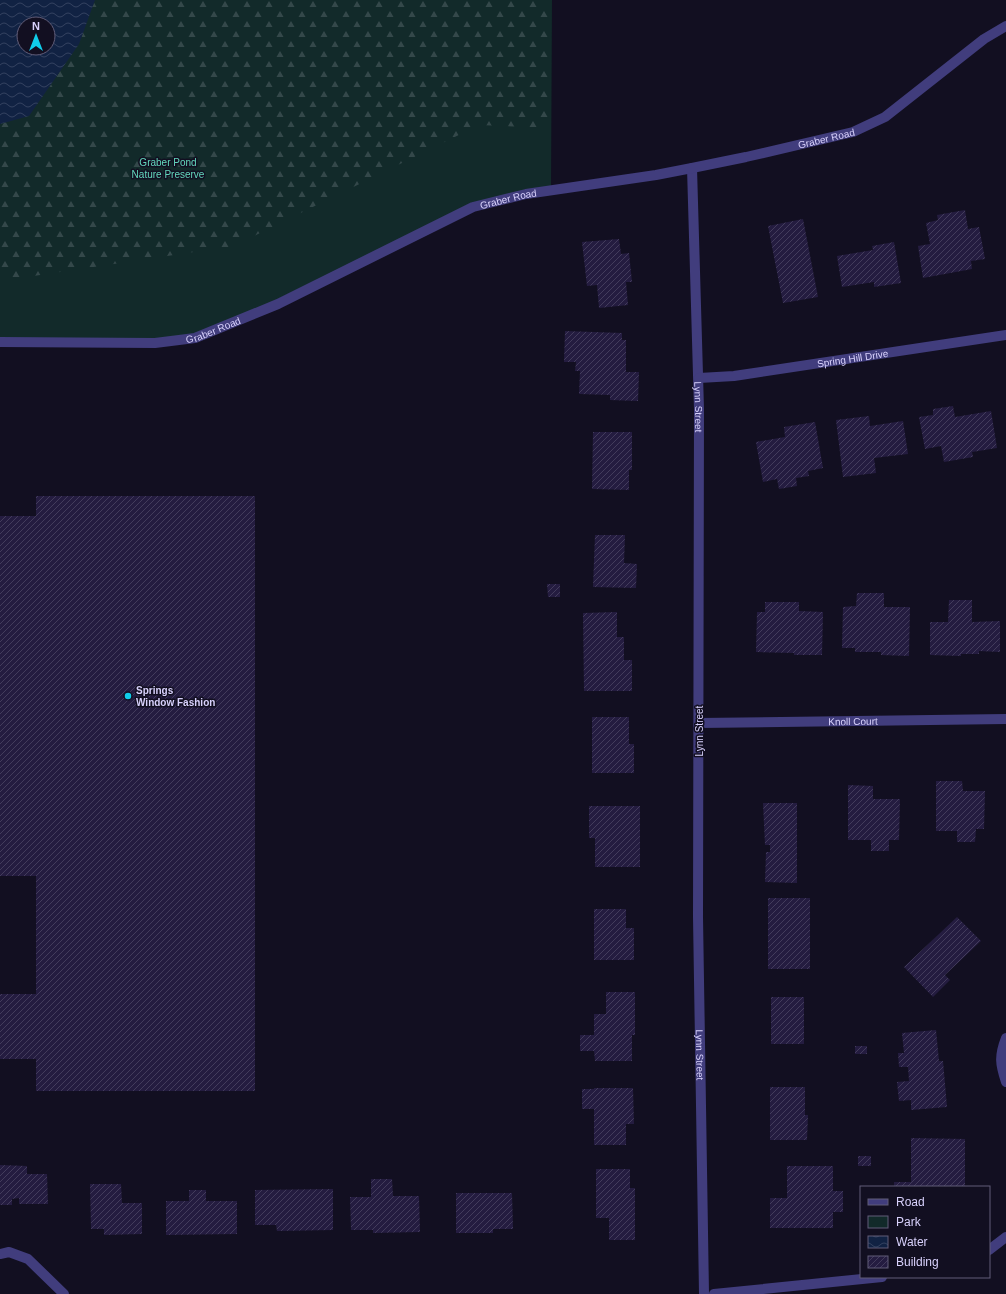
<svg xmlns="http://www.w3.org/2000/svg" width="1006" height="1294" font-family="Arial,sans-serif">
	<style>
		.green { fill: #122a2a; fill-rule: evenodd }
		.forest { fill: url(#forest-firs) }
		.water { fill: url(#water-waves); fill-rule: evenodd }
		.building { fill: url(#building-hatch) }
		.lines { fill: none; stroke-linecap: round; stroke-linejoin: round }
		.minor { stroke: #413d7d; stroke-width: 10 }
		.poi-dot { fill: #10cdea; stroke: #120f21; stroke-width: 1.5 }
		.labels { text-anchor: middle; stroke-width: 3; stroke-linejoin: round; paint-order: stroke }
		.street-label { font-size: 10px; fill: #d8d1fc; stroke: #120f21 }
		.park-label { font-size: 10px; fill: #63d7bd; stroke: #120f21 }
		.poi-label { font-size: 10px; font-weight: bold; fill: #d8d1fc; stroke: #120f21; text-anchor: start }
	</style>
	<defs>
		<pattern id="forest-firs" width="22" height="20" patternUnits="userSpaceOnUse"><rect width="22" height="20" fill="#122a2a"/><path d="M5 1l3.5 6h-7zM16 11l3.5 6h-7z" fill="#34484a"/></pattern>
		<pattern id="water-waves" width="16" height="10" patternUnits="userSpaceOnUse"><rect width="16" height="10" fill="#112243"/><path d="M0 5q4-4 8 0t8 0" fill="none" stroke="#33415f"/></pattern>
		<pattern id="building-hatch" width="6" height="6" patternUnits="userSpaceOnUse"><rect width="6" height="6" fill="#241c40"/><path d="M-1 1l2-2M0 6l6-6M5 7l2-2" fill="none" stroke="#433c5c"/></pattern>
	</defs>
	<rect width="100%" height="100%" fill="#120f21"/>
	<path class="green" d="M 0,0 L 552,0 L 551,190 L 473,207 L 195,338 L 0,342 ZM 24,24 L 48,24 L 48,48 L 24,48 Z"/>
	<path class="forest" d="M 95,0 L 551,0 L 551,128 L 479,125 L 234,246 L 0,281 L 0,124 L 29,116 L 79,44 Z"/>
	<path class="water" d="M 0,0 L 95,0 L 79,44 L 29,116 L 0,124 ZM 24,24 L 48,24 L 48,48 L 24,48 Z"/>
	<path class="building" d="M 965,210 L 968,229 L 979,227 L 985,259 L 971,261 L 972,269 L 923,278 L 918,246 L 930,244 L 926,223 L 938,220 L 937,215 Z
		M 803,219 L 818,297 L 783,303 L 768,226 Z
		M 619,239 L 621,254 L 629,253 L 632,282 L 626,282 L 628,305 L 599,308 L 597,285 L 587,286 L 582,242 Z
		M 894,242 L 901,283 L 874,287 L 874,282 L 842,287 L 837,256 L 873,250 L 872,246 Z
		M 565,331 L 622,333 L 622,340 L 626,340 L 626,372 L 639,372 L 638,401 L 610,400 L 610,395 L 579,394 L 580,371 L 575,371 L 576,362 L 564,362 Z
		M 953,406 L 955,417 L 991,411 L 997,448 L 972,452 L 973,457 L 944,462 L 941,446 L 925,449 L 919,417 L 933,415 L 933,409 Z
		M 869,416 L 870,426 L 903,421 L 908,454 L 874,458 L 876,473 L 843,477 L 836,420 Z
		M 815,422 L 823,468 L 808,471 L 809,476 L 796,478 L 797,486 L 779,489 L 777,479 L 763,482 L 756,442 L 785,437 L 784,427 Z
		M 593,432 L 632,432 L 632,470 L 629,470 L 629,490 L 592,489 Z
		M 36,496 L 255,496 L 255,1091 L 36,1091 L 36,1059 L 0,1059 L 0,994 L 36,994 L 36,876 L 0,876 L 0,516 L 36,516 Z
		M 595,535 L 625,535 L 624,563 L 637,564 L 636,588 L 593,587 Z
		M 547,584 L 560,584 L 560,597 L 548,597 Z
		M 857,593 L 884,593 L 884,607 L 910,607 L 909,656 L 881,655 L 881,652 L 855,652 L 855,648 L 842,648 L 843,607 L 856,606 Z
		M 949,600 L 972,600 L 972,622 L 1000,621 L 1000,652 L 979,651 L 979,654 L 961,654 L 961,656 L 930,655 L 930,622 L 948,622 Z
		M 765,602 L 799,602 L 799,611 L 823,612 L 822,655 L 794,655 L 794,653 L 756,652 L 757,612 L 765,612 Z
		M 617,612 L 617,637 L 624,637 L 624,660 L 632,660 L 632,691 L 584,691 L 583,613 Z
		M 592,717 L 629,717 L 629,744 L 634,744 L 634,773 L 592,773 Z
		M 936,781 L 962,781 L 963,791 L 985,791 L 984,829 L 976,829 L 975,842 L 957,842 L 957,831 L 936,831 Z
		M 848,785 L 873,786 L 873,799 L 900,799 L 899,840 L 889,840 L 889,851 L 871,851 L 871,840 L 848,840 Z
		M 763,803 L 797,803 L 797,883 L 765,882 L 766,852 L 770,852 L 770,845 L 765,845 Z
		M 589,806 L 640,806 L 640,867 L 595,867 L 595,838 L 589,838 Z
		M 768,898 L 810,898 L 810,969 L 768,969 Z
		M 594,909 L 626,909 L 626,928 L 634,928 L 634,960 L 594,960 Z
		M 957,917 L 981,941 L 945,975 L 950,980 L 933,997 L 904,967 Z
		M 606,992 L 635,992 L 635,1035 L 632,1035 L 632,1061 L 595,1061 L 594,1051 L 580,1051 L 580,1035 L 594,1035 L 594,1014 L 606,1014 Z
		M 771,997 L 804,997 L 804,1044 L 771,1044 Z
		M 936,1030 L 939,1061 L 943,1061 L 947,1107 L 911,1110 L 911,1100 L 899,1101 L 897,1082 L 909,1081 L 908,1067 L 899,1067 L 898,1053 L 904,1053 L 902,1033 Z
		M 855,1046 L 867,1046 L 867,1054 L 855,1054 Z
		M 770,1087 L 805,1087 L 805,1115 L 808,1115 L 807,1140 L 770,1140 Z
		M 594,1088 L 633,1088 L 634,1124 L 626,1124 L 626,1145 L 594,1145 L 594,1109 L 582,1109 L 582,1089 L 594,1089 Z
		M 911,1138 L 965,1139 L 965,1187 L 894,1187 L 894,1182 L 911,1182 Z
		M 858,1156 L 871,1156 L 871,1166 L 858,1166 Z
		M 0,1165 L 27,1166 L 27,1174 L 47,1174 L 48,1204 L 19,1204 L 19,1198 L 12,1199 L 12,1205 L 0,1205 Z
		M 787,1166 L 833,1166 L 833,1191 L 843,1191 L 843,1212 L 833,1212 L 833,1228 L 770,1228 L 770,1198 L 787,1198 Z
		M 596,1169 L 630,1169 L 630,1188 L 635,1188 L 635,1240 L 609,1240 L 609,1218 L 596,1218 Z
		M 371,1179 L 392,1179 L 393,1196 L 419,1196 L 420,1232 L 373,1233 L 373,1230 L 351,1230 L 350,1197 L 371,1197 Z
		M 90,1184 L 121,1184 L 122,1203 L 142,1203 L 142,1234 L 104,1235 L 104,1229 L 91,1229 Z
		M 333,1189 L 333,1230 L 277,1231 L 276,1225 L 255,1225 L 255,1190 Z
		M 189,1190 L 206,1190 L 206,1201 L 237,1201 L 237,1234 L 166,1235 L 166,1201 L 189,1201 Z
		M 456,1193 L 512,1193 L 513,1229 L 493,1229 L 493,1233 L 456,1233 Z"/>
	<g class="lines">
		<g class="minor">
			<path id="s1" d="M 692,168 L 699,409 L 698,917 L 704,1294"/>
			<path id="s2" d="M 0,342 L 155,343 L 195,338 L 278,304 L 473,207 L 526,194 L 656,175 L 692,168 L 746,157 L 853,132 L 885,117 L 984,39 L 1006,26"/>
			<path id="s3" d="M 699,378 L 734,376 L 1006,335"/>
			<path id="s4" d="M 699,723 L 1006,719"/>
			<path d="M 1006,1038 C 999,1056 1000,1064 1006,1082"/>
			<path d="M 989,1250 L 1006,1237"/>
			<path d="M 0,1254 L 9,1252 L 28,1259 L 64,1294"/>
			<path d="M 714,1294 L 882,1277"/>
		</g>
	</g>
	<circle class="poi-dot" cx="128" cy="696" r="4"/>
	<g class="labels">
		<g class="street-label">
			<text dy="4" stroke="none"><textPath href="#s2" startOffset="863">Graber Road</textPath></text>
			<text dy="4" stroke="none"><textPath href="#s2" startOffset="539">Graber Road</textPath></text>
			<text dy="4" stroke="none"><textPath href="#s2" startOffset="215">Graber Road</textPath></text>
			<text dy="4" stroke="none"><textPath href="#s3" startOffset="155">Spring Hill Drive</textPath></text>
			<text dy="4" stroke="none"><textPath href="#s1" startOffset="239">Lynn Street</textPath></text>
			<text dy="4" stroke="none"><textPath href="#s4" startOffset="154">Knoll Court</textPath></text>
			<text transform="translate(699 731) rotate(-90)" y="4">Lynn Street</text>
			<text dy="4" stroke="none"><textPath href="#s1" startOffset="887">Lynn Street</textPath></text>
		</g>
		<g class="park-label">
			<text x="168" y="166">Graber Pond<tspan x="168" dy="12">Nature Preserve</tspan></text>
		</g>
		<g class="poi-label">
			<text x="136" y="694">Springs<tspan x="136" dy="12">Window Fashion</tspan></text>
		</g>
	</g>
	<rect x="860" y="1186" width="130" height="92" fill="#120f21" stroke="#615d79"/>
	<rect x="868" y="1199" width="20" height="6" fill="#413d7d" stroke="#615d79"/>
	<text x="896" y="1206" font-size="12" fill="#d8d1fc">Road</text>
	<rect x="868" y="1216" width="20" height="12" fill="#122a2a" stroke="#615d79"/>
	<text x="896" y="1226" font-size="12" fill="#d8d1fc">Park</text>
	<rect x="868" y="1236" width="20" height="12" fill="url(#water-waves)" stroke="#615d79"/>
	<text x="896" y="1246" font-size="12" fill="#d8d1fc">Water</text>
	<rect x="868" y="1256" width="20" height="12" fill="url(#building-hatch)" stroke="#615d79"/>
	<text x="896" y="1266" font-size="12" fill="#d8d1fc">Building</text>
	<g transform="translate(36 36)"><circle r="19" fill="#120f21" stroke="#615d79"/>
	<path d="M0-3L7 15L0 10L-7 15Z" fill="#10cdea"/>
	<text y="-6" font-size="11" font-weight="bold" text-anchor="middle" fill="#d8d1fc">N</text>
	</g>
</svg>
